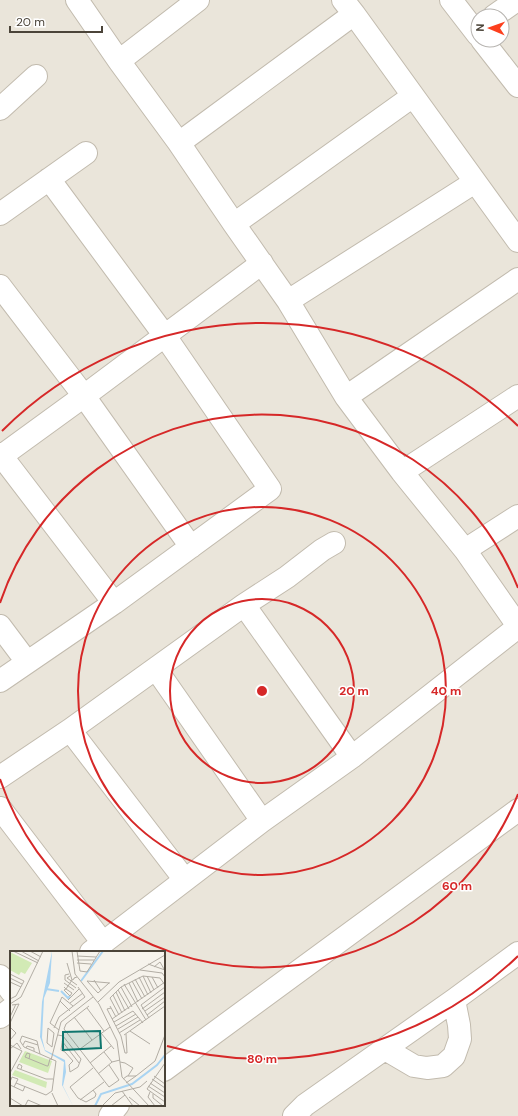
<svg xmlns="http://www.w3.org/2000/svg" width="518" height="1116" font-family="'DM Sans',sans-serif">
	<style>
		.residential { fill: #eae5da; fill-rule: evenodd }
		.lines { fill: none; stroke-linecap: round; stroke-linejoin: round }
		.minor-casing { stroke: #c2bbae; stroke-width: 24 }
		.minor { stroke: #fff; stroke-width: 22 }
		.ring { fill: none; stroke: #d62828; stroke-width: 2 }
		.inset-river { fill: none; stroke: #a9d4f2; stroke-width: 2 }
		.inset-road { fill: none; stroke: #b2ada4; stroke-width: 1 }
		.view { fill: #0f766e; fill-opacity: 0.15; stroke: #0f766e; stroke-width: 2 }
		.inset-edge { fill: none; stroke: #4b4439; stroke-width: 2 }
		.centre { fill: #d62828; stroke: #fff; stroke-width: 2 }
		.ring-label { font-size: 12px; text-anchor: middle; font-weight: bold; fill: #d62828; stroke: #fff; stroke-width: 3; stroke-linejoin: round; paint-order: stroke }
	</style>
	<rect width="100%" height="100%" fill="#f6f3ec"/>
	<path class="residential" d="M 0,0 L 518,0 L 518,1116 L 0,1116 ZM 478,16 L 502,16 L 502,40 L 478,40 ZM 11,952 L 164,952 L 164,1105 L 11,1105 Z"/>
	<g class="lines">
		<g class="minor-casing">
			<path id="minor" d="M 77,0 L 119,61 L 179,143 L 234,224 L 288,301 L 346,397 L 402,472 L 465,550 L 518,626
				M 343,0 L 354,14 L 518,241
				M 451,0 L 478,35
				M 494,16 L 517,0
				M 482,40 L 518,86
				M 119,61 L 198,0
				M 0,109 L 36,76
				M 179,143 L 354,14
				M 0,214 L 86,153
				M 234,224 L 413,96
				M 0,286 L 84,396 L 191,547
				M 288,301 L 475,182
				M 346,397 L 518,279
				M 0,454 L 114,603
				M 0,457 L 84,396 L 262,263
				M 402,472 L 518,396
				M 465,550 L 518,516
				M 244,605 L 352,757
				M 0,626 L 27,662
				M 156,669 L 262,821
				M 0,681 L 114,603 L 270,489 L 165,336 L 49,179
				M 70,730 L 185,880
				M 0,777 L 70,730 L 244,605 L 287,577 L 322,550 L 334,543
				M 0,808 L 103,943
				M 91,952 L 262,821 L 352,757 L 518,627
				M 0,976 L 11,991
				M 0,1017 L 11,1009
				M 385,1049 L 414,1066 L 427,1068 L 443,1066 L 454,1056 L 460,1039 L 459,1025 L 454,1000
				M 164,1070 L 518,810
				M 110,1116 L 114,1110 L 118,1105
				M 294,1116 L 305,1105 L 454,1000 L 518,953"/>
		</g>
		<use href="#minor" class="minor"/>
	</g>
	<g class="ring">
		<circle cx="262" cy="691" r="92"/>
		<circle cx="262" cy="691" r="184"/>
		<path d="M518 794A276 276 0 0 1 0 779M0 603A276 276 0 0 1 518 588"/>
		<path d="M518 956A368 368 0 0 1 167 1046M2 431A368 368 0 0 1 518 426"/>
	</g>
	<g transform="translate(10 951)">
		<rect width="155" height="155" fill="#f6f3ec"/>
		<path d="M 0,1 L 22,12 L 15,23 L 11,21 L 9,24 L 0,19 ZM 15,100 L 42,110 L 38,122 L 9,111 ZM 5,119 L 37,131 L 36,137 L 2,124 Z" fill="#d2eab5"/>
		<path d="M 42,0 L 40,32 L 34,47 L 32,87 L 35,99 L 55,109 L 56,121 L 53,135 L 63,155 L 52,134 L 54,111 L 35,100 L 30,86 L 32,51 Z" fill="#a9d4f2"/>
		<path class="inset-river" d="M 71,30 L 93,0M 36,38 L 49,40M 51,40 L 58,47 L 60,45M 85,155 L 91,143 L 122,133 L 147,114 L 155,104"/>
		<path class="inset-road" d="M 3,0 L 28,12M 11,0 L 29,10M 20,0 L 31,6M 62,0 L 65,23 L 89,53 L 107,90 L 112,126 L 139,155M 67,0 L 70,20 L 77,21M 67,5 L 86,6M 67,9 L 84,9M 57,12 L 62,29M 67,12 L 81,13M 138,13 L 155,19M 144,16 L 150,11 L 154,18M 130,19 L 152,22 L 155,26M 77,21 L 90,0M 0,23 L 14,30M 59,23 L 55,24 L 55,29 L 66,37M 60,25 L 57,27 L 67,34M 133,25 L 141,42M 137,25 L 144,39M 129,26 L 138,44M 142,26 L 148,37M 0,27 L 12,33M 125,28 L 135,46M 84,29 L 91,40M 77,30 L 88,42 L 99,32M 77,30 L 100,32M 122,30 L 132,48M 0,31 L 11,36M 54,32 L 64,39M 119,32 L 128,51M 114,33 L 136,69M 54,36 L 56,38 L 62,42 L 60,45 L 54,39 L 56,38 L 62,29 L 64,28 L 64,27 L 67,26M 111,36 L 122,56M 108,39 L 119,58M 106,41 L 115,60M 103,44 L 112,62M 0,48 L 6,45 L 14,30M 58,49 L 69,38M 50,50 L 60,60M 88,51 L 109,31 L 155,4M 60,52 L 73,42M 0,53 L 11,46 L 33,0M 79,55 L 56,73 L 54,78 L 99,136 L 109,129 L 99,114M 100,55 L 106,66M 77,57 L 94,80M 101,57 L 97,58 L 111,85 L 115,102 L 117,102 L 116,83M 132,58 L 155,41M 135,60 L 155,46M 109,64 L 100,47 L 111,36 L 133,25 L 150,27 L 155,34M 137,64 L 155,50M 0,66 L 6,53M 64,66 L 82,89M 139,67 L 131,54 L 155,36M 102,68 L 155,31M 104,71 L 123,60 L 133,72M 0,72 L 9,53 L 2,54M 106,75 L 126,63M 0,76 L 6,82 L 0,89M 38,77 L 44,82 L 42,96 L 37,92 ZM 44,77 L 49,66 L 75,46 L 68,36M 108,78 L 128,66M 49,79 L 40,72 L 52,46 L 63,55M 120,80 L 140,93M 91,82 L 104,98M 109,82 L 130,69M 48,84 L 53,85 L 71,108 L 68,116 L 60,121 L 59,114 L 63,110 L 55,101 L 51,99 L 53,85M 114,84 L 155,55M 52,90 L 69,112M 0,94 L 12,100 L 0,122M 13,94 L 15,90 L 28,94M 16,97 L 17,95 L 24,97 L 24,100M 0,98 L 7,92 L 11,98M 70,98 L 100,76M 94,101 L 102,111M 30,103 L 27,90 L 12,85 L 10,90 L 14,96 L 46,110 L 42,140M 19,108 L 20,103 L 17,102 L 15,106 L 37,115 L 38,115 L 40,108M 41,109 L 51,71 L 83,46M 110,111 L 115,112 L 123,117 L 118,125M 80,112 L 101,95M 155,112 L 137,138 L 155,151M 11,118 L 12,115 L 9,113 L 7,117 L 36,128 L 43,128M 88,123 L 102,111 L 110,109M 144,125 L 155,133M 113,128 L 117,125 L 126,125 L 145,110 L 155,84M 142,128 L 155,137M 0,131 L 2,126 L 8,128 L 4,136M 6,132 L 36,144 L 42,140M 116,132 L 126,125M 140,132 L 155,142M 0,134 L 13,140 L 15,135M 138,135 L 155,146M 83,139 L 86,143 L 85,146 L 76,151 L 68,147 L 60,136 L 83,117M 112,140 L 123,155M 140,141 L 138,146 L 145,155M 42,142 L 48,155M 143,143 L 143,147 L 153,155M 119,146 L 130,155M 0,147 L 13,155M 70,149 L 94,131M 15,155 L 18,149 L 32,155M 92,155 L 105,142 L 130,136 L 137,130M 101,155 L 115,144"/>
		<path class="view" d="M 90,80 L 91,97 L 53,99 L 53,81 Z"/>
		<rect width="155" height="155" class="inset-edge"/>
	</g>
	<circle cx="262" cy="691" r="6" class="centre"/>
	<g class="ring-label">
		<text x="354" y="695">20 m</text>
		<text x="446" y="695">40 m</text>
		<text x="457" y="890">60 m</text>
		<text x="262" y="1063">80 m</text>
	</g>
	<g transform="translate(490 28) rotate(272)"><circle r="19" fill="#ffffff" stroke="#b7b4b0"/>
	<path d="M0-3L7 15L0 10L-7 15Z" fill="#fc3f1d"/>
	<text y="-6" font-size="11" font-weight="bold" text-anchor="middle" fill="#4b4439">N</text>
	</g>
	<path d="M10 26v6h92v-6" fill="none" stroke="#4b4439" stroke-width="2"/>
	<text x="16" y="26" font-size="12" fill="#4b4439" stroke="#ffffff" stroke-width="3" paint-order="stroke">20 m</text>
</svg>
